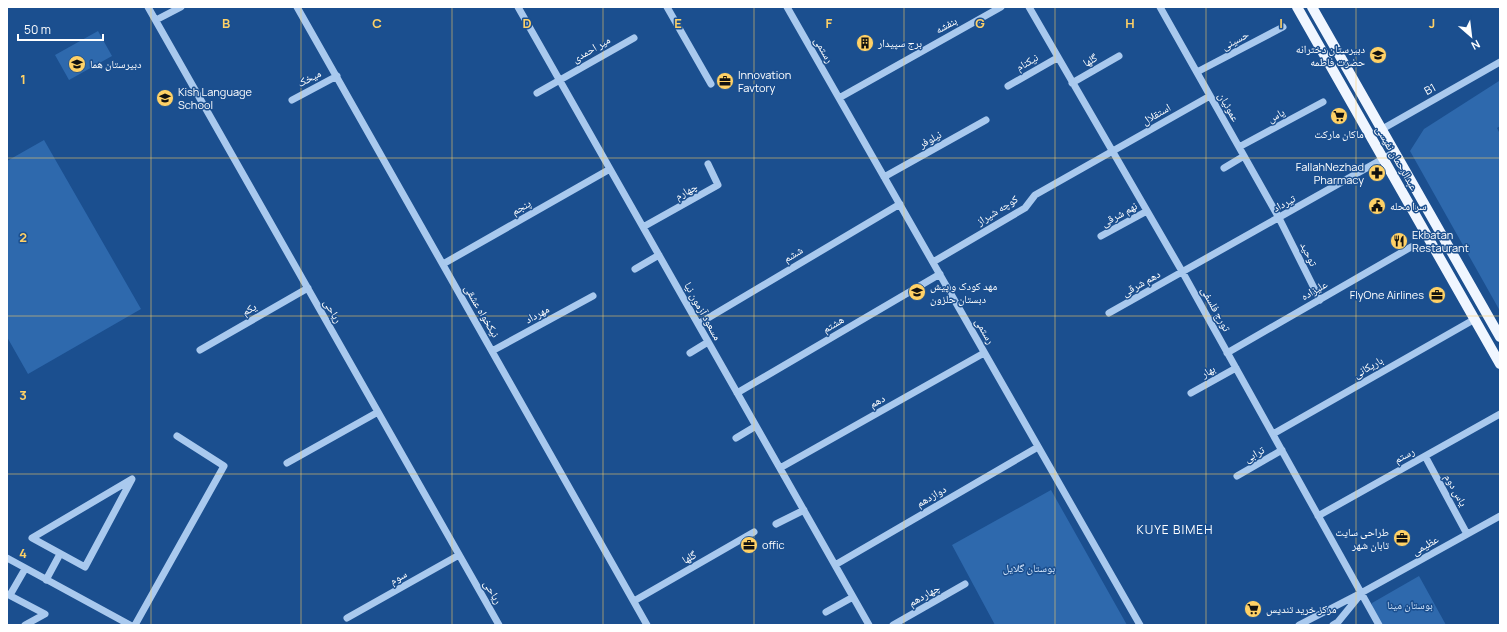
<svg xmlns="http://www.w3.org/2000/svg" width="1507" height="632" font-family="Manrope,'Noto Naskh Arabic',sans-serif">
	<style>
		.green { fill: #2e69ad }
		.lines { fill: none; stroke-linecap: round; stroke-linejoin: round }
		.minor { stroke: #a9c9ee; stroke-width: 7 }
		.major { stroke: #f0f6ff; stroke-width: 10 }
		.grid { fill: none; stroke: #ffd166; stroke-width: 1; stroke-opacity: 0.55 }
		.labels { text-anchor: middle; stroke-width: 3; stroke-linejoin: round; paint-order: stroke }
		.street-label { font-size: 11px; fill: #fff; stroke: #1b4f8f }
		.poi-label { font-size: 11px; fill: #fff; stroke: #1b4f8f; text-anchor: start }
		.park-label { font-size: 11px; fill: #cfe3fa; stroke: #1b4f8f }
		.neighbourhood-label { font-size: 12px; letter-spacing: 1px; fill: #fff; stroke: #1b4f8f }
		.grid-label { font-size: 13px; text-anchor: middle; font-weight: bold; fill: #ffd166; stroke: #1b4f8f; stroke-width: 3; stroke-linejoin: round; paint-order: stroke }
	</style>
	<rect width="100%" height="100%" fill="#1b4f8f"/>
	<path class="green" d="M 98,31 L 112,56 L 69,80 L 55,55 Z
		M 1499,81 L 1500,126 L 1497,128 L 1500,134 L 1500,311 L 1410,151 L 1424,129 Z
		M 44,140 L 141,309 L 28,374 L 7,337 L 7,161 Z
		M 1051,490 L 1127,625 L 995,625 L 952,545 Z
		M 1419,576 L 1446,625 L 1379,625 L 1371,611 L 1372,603 Z"/>
	<g class="lines">
		<path class="minor" d="M 148,7 L 499,625
			M 297,7 L 647,625
			M 518,7 L 869,625
			M 667,7 L 711,84
			M 787,7 L 1140,625
			M 1029,7 L 1183,273 L 1379,625
			M 1160,7 L 1279,218 L 1320,300
			M 156,20 L 181,7
			M 1197,72 L 1283,27
			M 1072,83 L 1119,56
			M 1008,86 L 1057,58
			M 537,93 L 634,38
			M 839,98 L 1001,7
			M 292,100 L 337,76
			M 1370,136 L 1500,62
			M 1239,147 L 1323,102
			M 1224,168 L 1244,156
			M 884,177 L 986,120
			M 643,227 L 718,185 L 708,164
			M 1101,236 L 1147,211
			M 933,262 L 1025,208 L 1035,195 L 1210,96
			M 443,264 L 610,169
			M 635,269 L 659,255
			M 1109,313 L 1395,152
			M 698,324 L 900,204
			M 200,350 L 308,288
			M 492,351 L 593,296
			M 690,353 L 708,342
			M 1227,353 L 1411,247
			M 737,393 L 940,274
			M 1191,393 L 1236,368
			M 1273,434 L 1475,319
			M 736,438 L 756,426
			M 1425,456 L 1467,534
			M 287,463 L 378,412
			M 780,468 L 984,353
			M 1237,476 L 1282,450
			M 132,479 L 85,567 L 32,538 Z
			M 1318,516 L 1500,414
			M 776,524 L 804,510
			M 7,558 L 130,625
			M 835,565 L 1038,447
			M 46,580 L 60,554
			M 7,594 L 45,614 L 25,625
			M 10,595 L 25,569
			M 634,601 L 754,532
			M 826,612 L 853,597
			M 347,618 L 459,555
			M 135,625 L 224,466 L 177,436
			M 893,625 L 965,584
			M 1299,625 L 1361,593 L 1500,516
			M 1333,625 L 1338,622 L 1360,595"/>
		<path class="major" d="M 1297,7 L 1500,364
			M 1312,7 L 1500,337"/>
	</g>
	<path class="grid" d="M 151,7 L 151,625M 301,7 L 301,625M 452,7 L 452,625M 603,7 L 603,625M 754,7 L 754,625M 904,7 L 904,625M 1055,7 L 1055,625M 1206,7 L 1206,625M 1356,7 L 1356,625M 7,158 L 1500,158M 7,316 L 1500,316M 7,474 L 1500,474"/>
	<defs>
		<g id="building-disc" transform="scale(0.9)"><circle r="9.5" fill="#ffd166" stroke="#1b4f8f"/><path d="M-4-6H4V6H1V3H-1V6H-4ZM-2.5-4.3h1.7v1.8h-1.7ZM.8-4.3h1.7v1.8H.8ZM-2.5-1h1.7V.8h-1.7ZM.8-1h1.7V.8H.8Z" fill="#111"/></g>
		<g id="school-disc" transform="scale(0.9)"><circle r="9.5" fill="#ffd166" stroke="#1b4f8f"/><path d="M0-5L7-2L0 1L-7-2ZM-4 1L0 2.5L4 1V4Q0 6-4 4Z" fill="#111"/></g>
		<g id="office-disc" transform="scale(0.9)"><circle r="9.5" fill="#ffd166" stroke="#1b4f8f"/><path d="M-6-3h4V-5.5h4V-3h4V5H-6ZM-1-4.5V-3h2v-1.5ZM-6 0V1H6V0Z" fill="#111"/></g>
		<g id="supermarket-disc" transform="scale(0.9)"><circle r="9.5" fill="#ffd166" stroke="#1b4f8f"/><path d="M-6-5.5h2.5l.6 2H6L4.5 2H-2.5L-4.4-4H-6ZM-1.5 3.2a1.3 1.3 0 1 0 .1 0ZM3 3.2a1.3 1.3 0 1 0 .1 0Z" fill="#111"/></g>
		<g id="pharmacy-disc" transform="scale(0.9)"><circle r="9.5" fill="#ffd166" stroke="#1b4f8f"/><path d="M-2-6h4v4h4v4h-4v4h-4v-4h-4v-4h4Z" fill="#111"/></g>
		<g id="civic-disc" transform="scale(0.9)"><circle r="9.5" fill="#ffd166" stroke="#1b4f8f"/><path d="M-.6-6.5H3V-4.5H.6V-3L4-1V1h2V6H-6V1h2V-1L-.6-3ZM-1.2 2.5V6h2.4V2.5Z" fill="#111"/></g>
		<g id="restaurant-disc" transform="scale(0.9)"><circle r="9.5" fill="#ffd166" stroke="#1b4f8f"/><path d="M-5-6h1v4h1v-4h1v4h1v-4h1v5L-1.5 .5V6h-2V.5L-5-1ZM5-6V6H3V1.5H1.5Q1.5-4 5-6Z" fill="#111"/></g>
	</defs>
	<g fill-rule="evenodd">
		<use href="#building-disc" x="865" y="43"/>
		<use href="#school-disc" x="1378" y="55"/>
		<use href="#school-disc" x="77" y="64"/>
		<use href="#office-disc" x="725" y="81"/>
		<use href="#school-disc" x="165" y="98"/>
		<use href="#supermarket-disc" x="1339" y="116"/>
		<use href="#pharmacy-disc" x="1377" y="173"/>
		<use href="#civic-disc" x="1377" y="206"/>
		<use href="#restaurant-disc" x="1399" y="241"/>
		<use href="#school-disc" x="917" y="292"/>
		<use href="#office-disc" x="1437" y="295"/>
		<use href="#office-disc" x="1402" y="538"/>
		<use href="#office-disc" x="749" y="545"/>
		<use href="#supermarket-disc" x="1253" y="609"/>
	</g>
	<g class="labels">
		<g class="street-label">
			<text transform="translate(946 25) rotate(-29)" y="4">بنفشه</text>
			<text transform="translate(1235 40) rotate(-28)" y="4">حسینی</text>
			<text transform="translate(591 49) rotate(-30)" y="4">میر احمدی</text>
			<text transform="translate(824 50) rotate(60)" y="4">رستمی</text>
			<text transform="translate(1090 60) rotate(-30)" y="4">گلها</text>
			<text transform="translate(1027 62) rotate(-30)" y="4">نیکنام</text>
			<text transform="translate(309 78) rotate(-28)" y="4">میخک</text>
			<text transform="translate(1430 89) rotate(-29)" y="4">B1</text>
			<text transform="translate(1229 107) rotate(61)" y="4">عموئیان</text>
			<text transform="translate(1156 114) rotate(-30)" y="4">استقلال</text>
			<text transform="translate(1276 115) rotate(-28)" y="4">یاس</text>
			<text transform="translate(930 139) rotate(-29)" y="4">نیلوفر</text>
			<text transform="translate(1397 158) rotate(60)" y="4">عبدالرحمان نفیسی</text>
			<text transform="translate(686 191) rotate(-29)" y="4">چهارم</text>
			<text transform="translate(1284 203) rotate(-29)" y="4">تیرداد</text>
			<text transform="translate(521 207) rotate(-30)" y="4">پنجم</text>
			<text transform="translate(997 210) rotate(-32)" y="4">کوچه شیراز</text>
			<text transform="translate(1119 214) rotate(-29)" y="4">نهم شرقی</text>
			<text transform="translate(793 254) rotate(-31)" y="4">ششم</text>
			<text transform="translate(1309 254) rotate(64)" y="4">توحید</text>
			<text transform="translate(1141 283) rotate(-29)" y="4">دهم شرقی</text>
			<text transform="translate(1314 290) rotate(-30)" y="4">علیزاده</text>
			<text transform="translate(249 309) rotate(-30)" y="4">یکم</text>
			<text transform="translate(1216 309) rotate(61)" y="4">تورج فلسفی</text>
			<text transform="translate(333 311) rotate(60)" y="4">ریاحی</text>
			<text transform="translate(482 311) rotate(60)" y="4">نیکخواه عشقی</text>
			<text transform="translate(703 311) rotate(61)" y="4">مسعود آزمون نیا</text>
			<text transform="translate(537 314) rotate(-29)" y="4">مهرداد</text>
			<text transform="translate(833 324) rotate(-30)" y="4">هشتم</text>
			<text transform="translate(985 331) rotate(60)" y="4">رستمی</text>
			<text transform="translate(1368 367) rotate(-30)" y="4">باریکانی</text>
			<text transform="translate(1208 371) rotate(-30)" y="4">بهار</text>
			<text transform="translate(877 401) rotate(-29)" y="4">دهم</text>
			<text transform="translate(1254 454) rotate(-30)" y="4">ترابی</text>
			<text transform="translate(1404 455) rotate(-29)" y="4">رستم</text>
			<text transform="translate(1456 490) rotate(61)" y="4">یاس دوم</text>
			<text transform="translate(931 496) rotate(-30)" y="4">دوازدهم</text>
			<text transform="translate(1425 545) rotate(-29)" y="4">عظیمی</text>
			<text transform="translate(689 557) rotate(-29)" y="4">گلها</text>
			<text transform="translate(398 577) rotate(-30)" y="4">سوم</text>
			<text transform="translate(493 592) rotate(60)" y="4">ریاحی</text>
			<text transform="translate(924 595) rotate(-30)" y="4">چهاردهم</text>
		</g>
		<g class="poi-label">
			<text x="878" y="47">برج سپیدار</text>
			<text x="1365" y="53" text-anchor="end">دبیرستان دخترانه<tspan x="1365" dy="13">حضرت فاطمه</tspan></text>
			<text x="90" y="68">دبیرستان هما</text>
			<text x="738" y="79">Innovation<tspan x="738" dy="13">Favtory</tspan></text>
			<text x="178" y="96">Kish Language<tspan x="178" dy="13">School</tspan></text>
			<text x="1339" y="138" text-anchor="middle">ماکان مارکت</text>
			<text x="1364" y="171" text-anchor="end">FallahNezhad<tspan x="1364" dy="13">Pharmacy</tspan></text>
			<text x="1390" y="210">سرا محله</text>
			<text x="1412" y="239">Ekbatan<tspan x="1412" dy="13">Restaurant</tspan></text>
			<text x="930" y="290">مهد کودک و پیش<tspan x="930" dy="13">دبستان حلزون</tspan></text>
			<text x="1424" y="299" text-anchor="end">FlyOne Airlines</text>
			<text x="1389" y="536" text-anchor="end">طراحی سایت<tspan x="1389" dy="13">تابان شهر</tspan></text>
			<text x="762" y="549">offic</text>
			<text x="1266" y="613">مرکز خرید تندیس</text>
		</g>
		<g class="park-label">
			<text x="1029" y="572">بوستان گلایل</text>
			<text x="1410" y="609">بوستان مینا</text>
		</g>
		<g class="neighbourhood-label">
			<text x="1175" y="534">KUYE BIMEH</text>
		</g>
	</g>
	<g class="grid-label">
		<text x="226" y="28">B</text>
		<text x="377" y="28">C</text>
		<text x="527" y="28">D</text>
		<text x="678" y="28">E</text>
		<text x="829" y="28">F</text>
		<text x="980" y="28">G</text>
		<text x="1130" y="28">H</text>
		<text x="1281" y="28">I</text>
		<text x="1432" y="28">J</text>
		<text x="23" y="84">1</text>
		<text x="23" y="242">2</text>
		<text x="23" y="400">3</text>
		<text x="23" y="558">4</text>
	</g>
	<rect width="1507" height="632" fill="none" stroke="#ffffff" stroke-width="16"/>
	<g transform="translate(1471 36) rotate(152)" stroke="#1b4f8f" stroke-width="3" paint-order="stroke">
	<path d="M0-3L7 15L0 10L-7 15Z" fill="#ffffff"/>
	<text y="-6" font-size="11" font-weight="bold" text-anchor="middle" fill="#ffffff">N</text>
	</g>
	<path d="M18 34v6h85v-6" fill="none" stroke="#ffffff" stroke-width="2"/>
	<text x="24" y="34" font-size="12" fill="#ffffff" stroke="#1b4f8f" stroke-width="3" paint-order="stroke">50 m</text>
</svg>
